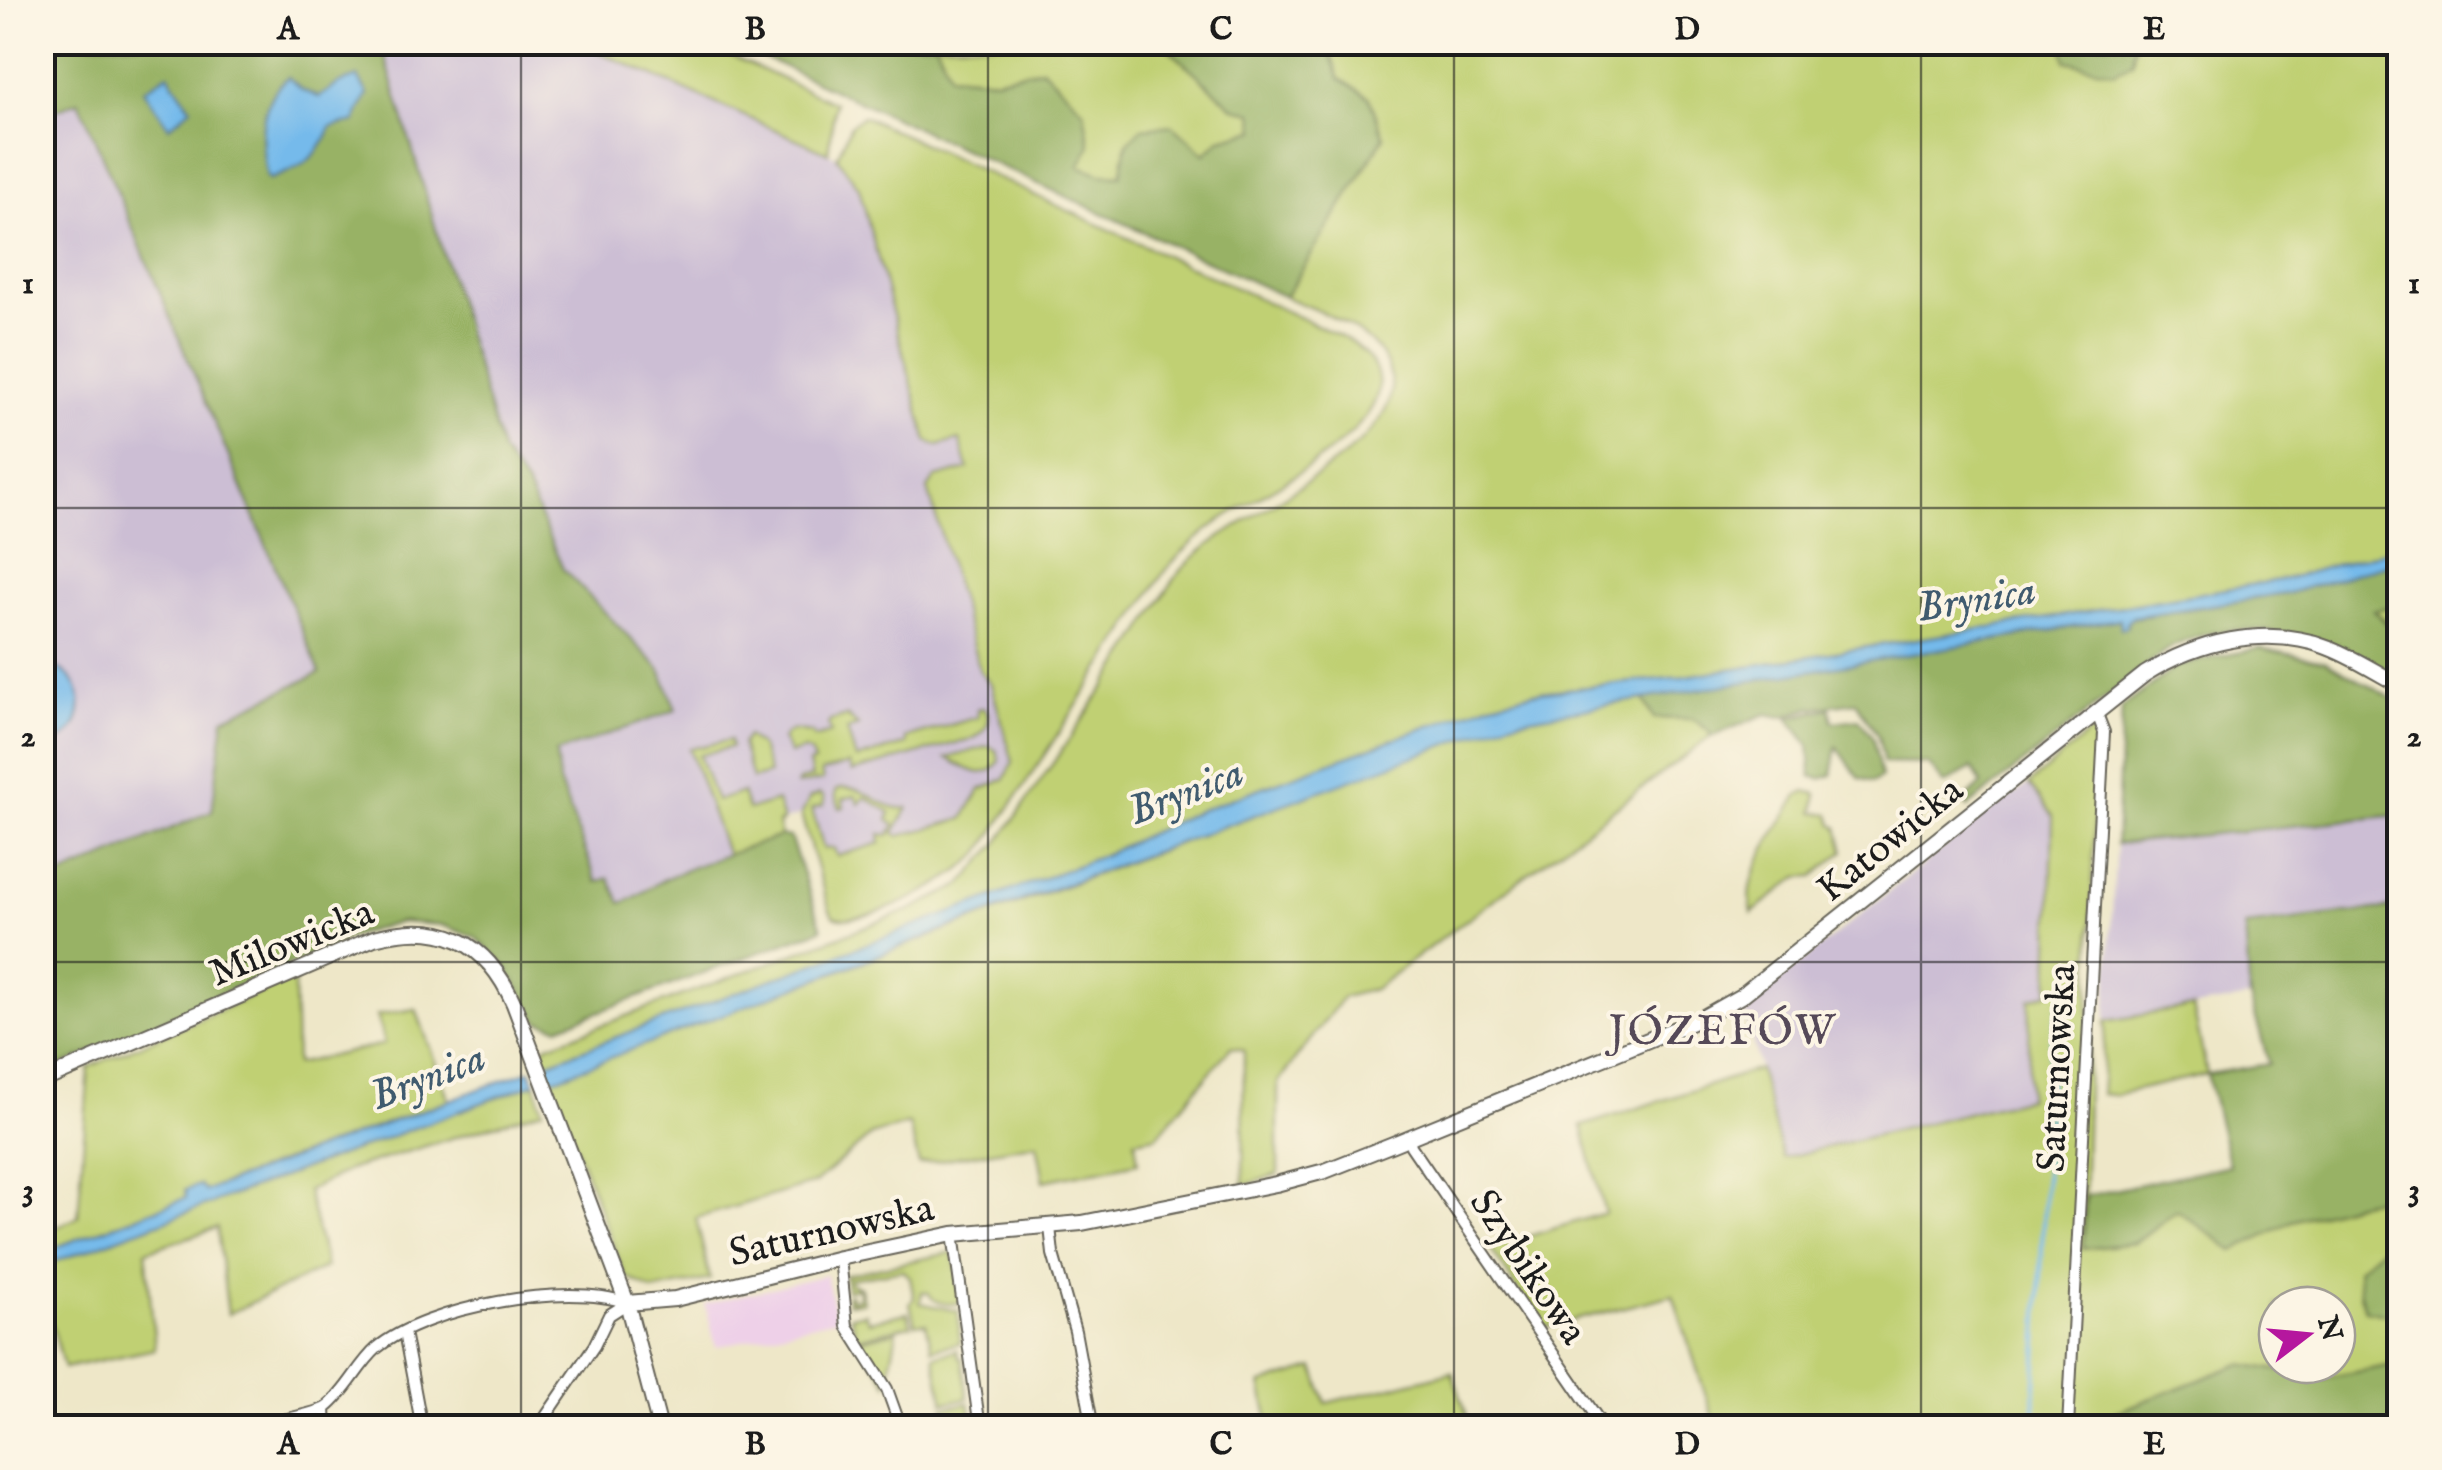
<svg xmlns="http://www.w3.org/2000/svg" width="2442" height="1470" font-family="'IM FELL English',serif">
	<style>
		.built { fill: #eed0e8 }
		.industrial { fill: #ccbed4 }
		.green { fill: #c0d073; stroke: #6e7648; stroke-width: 2.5; fill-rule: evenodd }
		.forest { fill: #98b265; stroke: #5a6740; stroke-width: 2.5 }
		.water { fill: #75baeb; stroke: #486b84; stroke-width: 2.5 }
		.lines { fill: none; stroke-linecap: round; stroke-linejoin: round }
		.stream { stroke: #75baeb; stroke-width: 4 }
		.street-casing { stroke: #666358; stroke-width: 14 }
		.secondary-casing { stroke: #666358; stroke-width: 18 }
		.street { stroke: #fff; stroke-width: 10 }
		.secondary { stroke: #fff; stroke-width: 14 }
		.grid { fill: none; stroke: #1c1c1c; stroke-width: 2.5; stroke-opacity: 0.55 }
		.labels { text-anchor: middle; stroke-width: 8; stroke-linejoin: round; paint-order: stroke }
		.street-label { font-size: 40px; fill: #1c1c1c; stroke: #fcf5e5 }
		.water-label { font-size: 42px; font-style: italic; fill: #405b6f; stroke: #fcf5e5 }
		.neighbourhood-label { font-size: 42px; letter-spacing: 2.5px; fill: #554958; stroke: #fcf5e5 }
		.neatline { fill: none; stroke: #1c1c1c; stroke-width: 4 }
		.grid-label { font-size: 32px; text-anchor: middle; font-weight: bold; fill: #1c1c1c }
	</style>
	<rect width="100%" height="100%" fill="#fcf5e5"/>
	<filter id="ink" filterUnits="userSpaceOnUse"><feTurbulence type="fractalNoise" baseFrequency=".01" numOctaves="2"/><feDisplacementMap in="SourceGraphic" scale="20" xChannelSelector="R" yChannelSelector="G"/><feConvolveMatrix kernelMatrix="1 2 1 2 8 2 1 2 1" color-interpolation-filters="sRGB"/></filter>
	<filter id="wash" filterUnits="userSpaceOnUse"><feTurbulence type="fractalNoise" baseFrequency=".0048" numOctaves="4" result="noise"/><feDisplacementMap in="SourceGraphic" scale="40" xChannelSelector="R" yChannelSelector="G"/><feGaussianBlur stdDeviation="2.25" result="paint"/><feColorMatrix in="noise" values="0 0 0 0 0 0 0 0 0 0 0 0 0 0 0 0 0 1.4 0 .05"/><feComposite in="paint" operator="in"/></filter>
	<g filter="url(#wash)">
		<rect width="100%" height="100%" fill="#eee7c8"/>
		<path class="built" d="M 826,1275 L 836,1319 L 716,1347 L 705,1304 Z"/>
		<path class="industrial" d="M 381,43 L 579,43 L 854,164 L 963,431 L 1024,764 L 986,825 L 825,870 L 808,813 L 778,822 L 781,836 L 649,886 L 637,899 L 620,903 L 597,883 L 559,782 L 555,753 L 675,711 L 661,669 L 563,569 L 526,486 L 502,453 Z
			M 79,100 L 320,674 L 224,718 L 213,811 L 43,884 L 42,115 Z
			M 2029,784 L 2053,816 L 2049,993 L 2030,999 L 2028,1098 L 1783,1158 L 1744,1009 L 1989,811 Z
			M 2399,815 L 2399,907 L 2246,926 L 2250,998 L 2106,1021 L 2116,844 Z"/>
		<path class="green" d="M 2062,42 L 2066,61 L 2132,63 L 2135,43 L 2399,43 L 2399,547 L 2285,579 L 2167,599 L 1680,677 L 1531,693 L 1492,703 L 1198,811 L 1099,857 L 1050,876 L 544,1064 L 541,1051 L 546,1046 L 910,910 L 960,886 L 998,843 C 1045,774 1094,705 1139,635 C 1156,610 1170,580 1191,560 C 1236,516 1385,455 1391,392 C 1397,337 1324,314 1285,297 L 1384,137 L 1369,97 L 1339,79 L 1327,43 Z
			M 579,43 L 703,43 L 835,103 L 828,153 Z
			M 936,43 L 1162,43 L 1192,66 L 1213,89 L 1253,112 L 1256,130 L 1221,139 L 1205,154 L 1173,126 L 1127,143 L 1122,175 L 1101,174 L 1078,166 L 1084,111 L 1042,68 L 995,79 L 950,75 Z
			M 863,116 L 1340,336 C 1458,401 1272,486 1224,518 C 1202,533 1184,550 1166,569 L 980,853 C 958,878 864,930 833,916 L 829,908 L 801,815 L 810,798 L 820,794 L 824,797 L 824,805 L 812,809 L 824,849 L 834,848 L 837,856 L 881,843 L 880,834 L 889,835 L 895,825 L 888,820 L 890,812 L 865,797 L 859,804 L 855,796 L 843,799 L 844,807 L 840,808 L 835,795 L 837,789 C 863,781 881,812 908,808 L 894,833 L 899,836 L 963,819 L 980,790 L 1005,779 L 1013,762 L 991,684 L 980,671 L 928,489 L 935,478 L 968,469 L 960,440 L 938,446 L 927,441 L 859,188 L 837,157 L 851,125 Z
			M 2399,606 L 2399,637 L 2374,609 Z
			M 1642,698 L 1654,718 L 1693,719 L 1710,731 L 1710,737 L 1374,989 L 1343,997 L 1278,1082 L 1278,1174 L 1243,1186 L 1244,1050 L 1231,1047 L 1157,1136 L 1135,1140 L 1138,1162 L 1044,1181 L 1037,1143 L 919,1164 L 909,1124 L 871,1135 L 815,1183 L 696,1218 L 710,1279 L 653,1291 L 625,1276 L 550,1079 L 1460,738 L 1511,721 Z
			M 985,708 C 992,720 987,732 974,738 L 852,772 L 849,764 L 821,772 L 823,780 L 797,785 L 799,781 L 812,777 L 809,764 L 814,762 L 811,753 L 805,750 L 790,754 L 782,739 C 792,724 799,733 812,733 L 814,738 L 831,733 L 828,725 L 830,721 L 847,716 L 858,726 L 847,730 L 856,759 L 907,744 L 906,738 L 978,717 L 977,709 Z
			M 2089,733 L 2094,734 L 2096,738 L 2083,1248 L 2134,1243 L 2177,1210 L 2235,1250 L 2292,1221 L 2399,1192 L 2399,1364 L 2325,1378 L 2241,1364 L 2077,1427 L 1716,1427 L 1673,1295 L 1543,1328 L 1490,1248 L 1605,1213 L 1582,1126 L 1759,1069 L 1783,1158 L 2028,1098 L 2030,999 L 2049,992 L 2053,816 L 2029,784 ZM 2277,1305 L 2337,1305 L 2337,1365 L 2277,1365 Z
			M 747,736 L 761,747 L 769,774 L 752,779 L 742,744 Z
			M 730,740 L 731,747 L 699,755 L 716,801 L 742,792 L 748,810 L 777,801 L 783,821 L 778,823 L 781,836 L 727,855 L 689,749 Z
			M 989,746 L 997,751 L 1000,761 C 985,784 966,768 947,758 Z
			M 1805,791 L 1817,794 L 1814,812 L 1830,814 L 1833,824 L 1838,827 L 1844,851 L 1814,876 L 1798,877 L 1752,913 C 1741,874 1780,828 1798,795 Z
			M 294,978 L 296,1064 L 384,1044 L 377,1015 L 416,1009 L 449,1100 L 204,1191 L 199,1185 L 186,1190 L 186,1198 L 43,1252 L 43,1234 L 78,1217 L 89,1067 Z
			M 2193,1007 L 2207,1074 L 2113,1095 L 2101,1094 L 2106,1021 Z
			M 535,1083 L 543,1110 L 351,1169 L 307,1191 L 326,1267 L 228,1314 L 217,1228 L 146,1251 L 155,1349 L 64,1368 L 43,1292 L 43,1266 Z
			M 954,1252 L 961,1302 C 952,1306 932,1304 929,1293 L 922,1292 L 920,1303 L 958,1311 L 960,1343 L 932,1349 L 926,1323 L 915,1324 L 910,1304 L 914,1298 L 910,1277 L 903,1270 L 850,1279 L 851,1284 L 860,1287 L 863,1302 L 848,1303 L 847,1295 L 850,1294 L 852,1300 L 859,1298 L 859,1288 L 847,1290 L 845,1275 Z
			M 865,1313 L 868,1321 L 908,1313 L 911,1325 L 857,1338 L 850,1316 Z
			M 897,1331 L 887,1383 L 859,1340 Z
			M 957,1350 L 959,1358 L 962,1358 L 968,1398 L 944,1403 L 934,1356 Z
			M 1314,1368 L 1326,1403 L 1452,1372 L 1471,1427 L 1236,1427 L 1268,1417 L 1261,1384 Z
			M 969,1403 L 973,1427 L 949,1427 L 944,1408 Z"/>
		<path class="forest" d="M 43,43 L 381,43 L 502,453 L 526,485 L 563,569 L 661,670 L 676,710 L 556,753 L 559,782 L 597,882 L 609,878 L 621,903 C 639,898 651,885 669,877 C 705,861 744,849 781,836 L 790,837 L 822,929 L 558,1027 L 538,1021 L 505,965 L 475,937 L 441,925 L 401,922 L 354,935 L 43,1074 L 43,884 L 212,811 L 224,718 L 320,673 L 79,101 L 43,115 Z
			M 732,43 L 936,43 L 950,75 L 995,79 L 1042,68 L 1084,111 L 1090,146 L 1079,166 L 1101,174 L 1121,175 L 1127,143 L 1142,128 L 1173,125 L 1205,154 L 1221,139 L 1256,130 L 1253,112 L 1234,108 L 1162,43 L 1327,43 L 1339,78 L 1369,97 L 1384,137 L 1285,297 Z
			M 2062,43 L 2135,43 L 2132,63 L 2114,72 L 2066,61 Z
			M 2399,561 L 2399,606 L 2374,610 L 2399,637 L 2399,678 C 2317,646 2252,604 2166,650 L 1968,807 L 1964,801 L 1982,784 L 1972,768 L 1945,784 L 1928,764 L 1884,763 L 1878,736 L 1856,702 L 1811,708 L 1782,717 L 1766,714 L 1710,737 L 1709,731 L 1693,719 L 1654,718 L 1642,698 L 2121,619 L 2122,627 L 2127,626 L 2127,622 L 2132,618 L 2284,594 Z
			M 2260,648 L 2324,661 L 2399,702 L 2399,815 L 2116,844 L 2122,708 L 2178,665 Z
			M 1830,708 L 1833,722 L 1859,719 L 1873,738 L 1881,777 L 1874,782 L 1859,778 L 1837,747 L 1832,775 L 1821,779 L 1811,776 L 1809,745 L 1788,718 Z
			M 2399,907 L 2399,1192 L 2292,1221 L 2234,1251 L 2177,1210 L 2134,1243 L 2083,1249 L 2086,1196 L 2229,1165 L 2207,1074 L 2269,1064 L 2250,998 L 2245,926 Z
			M 2399,1242 L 2399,1317 L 2365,1310 L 2360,1294 L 2358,1269 L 2378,1250 Z
			M 2241,1364 L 2324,1378 L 2399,1364 L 2399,1427 L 2077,1427 Z"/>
		<path class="water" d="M 168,74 L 191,108 L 169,127 L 144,90 Z
			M 288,77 L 302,90 L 319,97 L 340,83 L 358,77 L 368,94 L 355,122 L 331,127 C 318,159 303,167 270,179 L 267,177 C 260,142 257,101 288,77 Z
			M 2399,547 L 2399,561 L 2285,594 L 2133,617 L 2127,622 L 2127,627 L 2121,628 L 2120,619 L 1511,721 L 1020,901 L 560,1077 L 550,1079 L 544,1064 L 1050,876 L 1099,857 L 1198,811 L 1492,703 L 1531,693 L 1681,677 L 2167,599 L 2285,579 Z
			M 43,664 C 93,670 93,740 43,746 Z
			M 530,1070 L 535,1083 L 43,1266 L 43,1252 L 186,1198 L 185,1190 L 199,1185 L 205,1191 Z"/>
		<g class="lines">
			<path class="stream" d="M 2034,1428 L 2051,1043 L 2060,1004"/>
		</g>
	</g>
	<g filter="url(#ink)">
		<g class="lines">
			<g class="street-casing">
				<path id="street" d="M 1409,1137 L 1411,1146 L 1604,1428
					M 1050,1227 L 1053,1254 L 1075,1331 L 1093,1428
					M 953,1234 L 980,1428
					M 840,1258 L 847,1326 L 887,1389 L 901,1428
					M 404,1332 L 422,1428
					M 325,1409 L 326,1428
					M 246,1428 C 262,1424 318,1414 327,1407 C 347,1391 358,1365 377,1348 C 426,1307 568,1281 627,1303
					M 538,1428 L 594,1346 L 609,1315 L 626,1304
					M 2068,1428 L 2104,732 L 2097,714"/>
			</g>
			<g class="secondary-casing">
				<path id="secondary" d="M 42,1081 L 374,938 C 441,920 486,940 514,1004 L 627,1303 L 660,1428
					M 627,1303 L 675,1299 L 840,1258 L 953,1234 L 1082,1223 L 1276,1184 L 1325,1171 L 1393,1144 L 1702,1018 L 1741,996 L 2145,674 C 2196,642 2264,625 2324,646 C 2350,655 2375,672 2400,685"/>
			</g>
			<use href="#street" class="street"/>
			<use href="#secondary" class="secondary"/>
		</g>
	</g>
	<path class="grid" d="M 521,42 L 521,1428M 988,42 L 988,1428M 1454,42 L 1454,1428M 1921,42 L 1921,1428M 42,508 L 2400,508M 42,962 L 2400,962"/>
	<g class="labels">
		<g class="street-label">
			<text transform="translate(1889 838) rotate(-39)" y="14">Katowicka</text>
			<text transform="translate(291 941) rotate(-22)" y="14">Milowicka</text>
			<text transform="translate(2055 1068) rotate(-87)" y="14">Saturnowska</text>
			<text transform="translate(831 1229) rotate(-13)" y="14">Saturnowska</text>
			<text transform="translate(1530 1266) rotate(56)" y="14">Szybikowa</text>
		</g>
		<g class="water-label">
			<text transform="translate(1976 597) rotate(-9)" y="15">Brynica</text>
			<text transform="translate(1185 790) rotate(-21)" y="15">Brynica</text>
			<text transform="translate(427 1075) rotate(-21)" y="15">Brynica</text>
		</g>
		<g class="neighbourhood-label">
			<text x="1723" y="1044">JÓZEFÓW</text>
		</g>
	</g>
	<rect width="2442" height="1470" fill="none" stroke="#fcf5e5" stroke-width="110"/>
	<g transform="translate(2307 1335) rotate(74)"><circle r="48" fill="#fcf5e5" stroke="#a29e95" stroke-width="2.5"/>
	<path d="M0-8L18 38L0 25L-18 38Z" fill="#b5179e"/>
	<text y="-15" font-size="28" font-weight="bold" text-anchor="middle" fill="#1c1c1c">N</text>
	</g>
	<rect x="55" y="55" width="2332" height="1360" class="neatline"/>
	<g class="grid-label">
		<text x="288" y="39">A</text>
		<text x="755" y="39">B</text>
		<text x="1221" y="39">C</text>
		<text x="1687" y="39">D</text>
		<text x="2154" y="39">E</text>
		<text x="28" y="293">1</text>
		<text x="2414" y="293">1</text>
		<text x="28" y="746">2</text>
		<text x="2414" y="746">2</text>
		<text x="28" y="1200">3</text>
		<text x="2414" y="1200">3</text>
		<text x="288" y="1454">A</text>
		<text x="755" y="1454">B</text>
		<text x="1221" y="1454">C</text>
		<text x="1687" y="1454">D</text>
		<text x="2154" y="1454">E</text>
	</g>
</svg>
